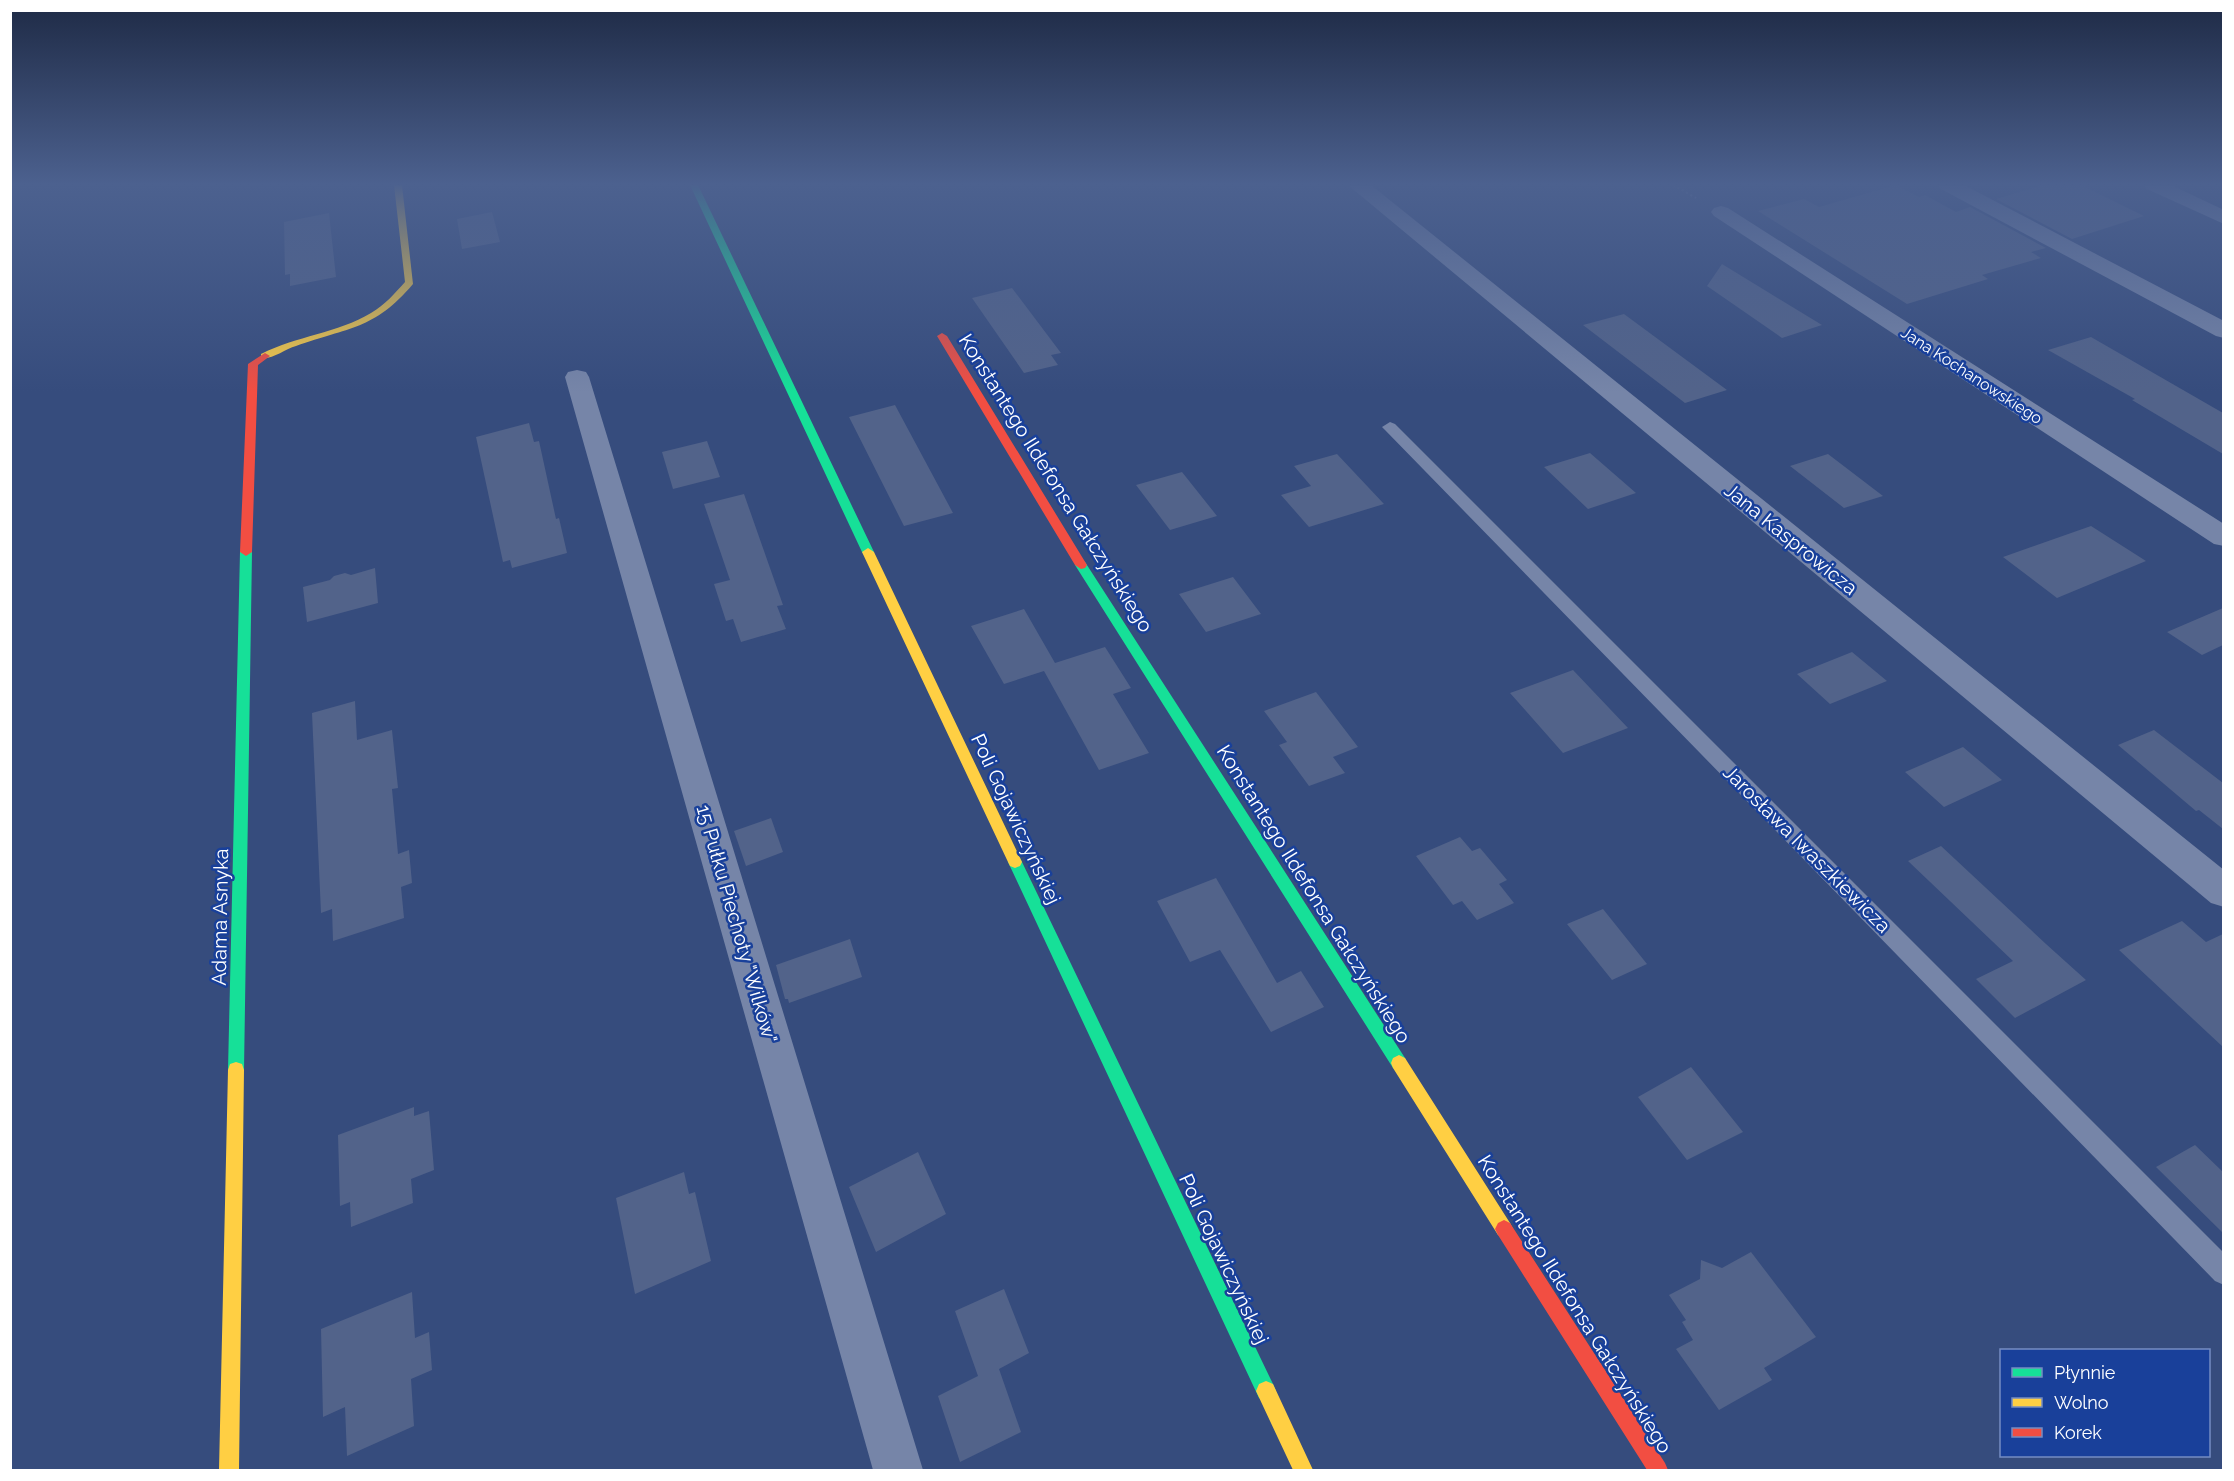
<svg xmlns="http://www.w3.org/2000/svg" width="2234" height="1481" font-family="Raleway,sans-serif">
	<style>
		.building { fill: #52638a }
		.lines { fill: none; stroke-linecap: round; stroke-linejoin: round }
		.path { stroke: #7685a8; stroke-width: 2; stroke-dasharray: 2 3; stroke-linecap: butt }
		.lane { fill: #7685a8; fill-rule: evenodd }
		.street { fill: #7685a8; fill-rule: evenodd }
		.fast { fill: #16e098; fill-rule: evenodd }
		.slow { fill: #ffcf43; fill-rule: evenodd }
		.jam { fill: #f24e42; fill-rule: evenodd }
		.labels { text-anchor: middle; stroke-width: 5; stroke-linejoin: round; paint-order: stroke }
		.far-street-label { font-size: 16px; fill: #fff; stroke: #19409a }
		.street-label { font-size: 20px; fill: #fff; stroke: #19409a }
	</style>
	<rect width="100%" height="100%" fill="#364c7d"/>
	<path class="building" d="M 1896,185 L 1919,197 L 1925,195 L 1956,212 L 1970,207 L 2046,248 L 2031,252 L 2041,258 L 1982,275 L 1988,279 L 1907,304 L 1758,211 L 1804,199 L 1819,207 Z
		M 2043,185 L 2081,185 L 2144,216 L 2072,239 L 1996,199 Z
		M 492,212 L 500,242 L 462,249 L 457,219 Z
		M 329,213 L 336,277 L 290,286 L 290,274 L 285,275 L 284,222 Z
		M 1722,264 L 1822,325 L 1782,338 L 1707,286 Z
		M 1012,288 L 1061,353 L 1051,355 L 1058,365 L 1024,373 L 972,298 Z
		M 1624,314 L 1727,390 L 1685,403 L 1583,325 Z
		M 2091,337 L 2223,413 L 2223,454 L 2132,400 L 2135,399 L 2048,350 Z
		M 895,405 L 953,513 L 904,526 L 849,417 Z
		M 529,423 L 534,442 L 539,441 L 556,519 L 559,518 L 567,553 L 512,568 L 510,560 L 503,562 L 476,437 Z
		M 707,441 L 720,477 L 673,489 L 662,452 Z
		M 1590,453 L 1636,493 L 1588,509 L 1544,467 Z
		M 1337,454 L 1384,504 L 1309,527 L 1281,495 L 1311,486 L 1294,466 Z
		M 1828,454 L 1883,496 L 1844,508 L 1790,466 Z
		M 1182,472 L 1217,516 L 1170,530 L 1136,485 Z
		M 744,494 L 783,605 L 777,606 L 786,629 L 741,642 L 733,619 L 726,621 L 714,584 L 730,580 L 704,504 Z
		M 2091,526 L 2146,561 L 2057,598 L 2003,557 Z
		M 375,568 L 378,603 L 307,622 L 303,587 L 330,580 L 334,576 L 345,573 L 351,575 Z
		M 1233,577 L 1261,614 L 1206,632 L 1179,594 Z
		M 2223,608 L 2223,645 L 2202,655 L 2167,632 Z
		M 1024,609 L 1055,663 L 1105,647 L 1131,688 L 1113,694 L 1149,753 L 1099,770 L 1044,671 L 1004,684 L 971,626 Z
		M 1852,652 L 1887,681 L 1830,704 L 1797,674 Z
		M 1573,670 L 1628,728 L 1563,753 L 1510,693 Z
		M 1316,692 L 1358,747 L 1333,757 L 1345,773 L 1309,786 L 1279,745 L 1287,742 L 1264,711 Z
		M 355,701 L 357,740 L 392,730 L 398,788 L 392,789 L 398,854 L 409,850 L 412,883 L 401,887 L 404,918 L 333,941 L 332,909 L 321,913 L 312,713 Z
		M 2154,730 L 2223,783 L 2223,829 L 2199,810 L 2196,811 L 2118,745 Z
		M 1963,747 L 2002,780 L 1944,807 L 1905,772 Z
		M 771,818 L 783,852 L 746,866 L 734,831 Z
		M 1460,837 L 1472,851 L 1480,848 L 1507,880 L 1499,884 L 1514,903 L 1477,920 L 1462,901 L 1453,905 L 1416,856 Z
		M 1941,846 L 2046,944 L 2086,980 L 2015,1018 L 1976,979 L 2013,961 L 1908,861 Z
		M 1216,878 L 1277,983 L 1301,971 L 1324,1007 L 1271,1032 L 1220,950 L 1190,962 L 1157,901 Z
		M 1603,909 L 1647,964 L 1612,980 L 1567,924 Z
		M 2182,921 L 2206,942 L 2223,934 L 2223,1047 L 2119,950 Z
		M 850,939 L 862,977 L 789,1003 L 788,999 L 785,999 L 776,965 Z
		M 1691,1067 L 1743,1132 L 1687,1160 L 1638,1097 Z
		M 414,1107 L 414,1116 L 429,1111 L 434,1170 L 411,1179 L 413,1203 L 351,1227 L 350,1202 L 340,1206 L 338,1135 Z
		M 2195,1145 L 2223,1172 L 2223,1233 L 2156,1167 Z
		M 918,1152 L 946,1214 L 876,1252 L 849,1187 Z
		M 684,1172 L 689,1194 L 695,1192 L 711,1261 L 635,1294 L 616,1198 Z
		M 1751,1252 L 1816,1337 L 1764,1368 L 1772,1380 L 1719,1410 L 1676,1349 L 1693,1340 L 1682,1322 L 1686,1320 L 1669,1295 L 1700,1279 L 1701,1260 L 1722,1268 Z
		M 1004,1289 L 1029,1353 L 999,1369 L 1021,1432 L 960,1462 L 938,1396 L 978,1376 L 955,1311 Z
		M 412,1292 L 415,1338 L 429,1332 L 432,1370 L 411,1379 L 414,1426 L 347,1456 L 345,1407 L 323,1417 L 321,1329 Z"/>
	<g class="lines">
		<path class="path" d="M 1673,185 L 1696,198"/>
		<path class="lane" d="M 1390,422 L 1395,424 L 2224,1253 L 2224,1285 L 2215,1281 L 1385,430 L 1382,427 Z"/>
		<path class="street" d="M 1348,185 L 1371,185 L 2224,870 L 2224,907 L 2211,903 Z
			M 1938,185 L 1964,185 L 2224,321 L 2224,338 L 2216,336 L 1941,189 Z
			M 2144,185 L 2171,185 L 2224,210 L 2224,224 L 2147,189 Z
			M 1721,206 L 1728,208 L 2224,524 L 2224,546 L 2214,544 L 1714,216 L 1711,212 L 1714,208 Z
			M 577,370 L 586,372 L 589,377 L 923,1470 L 873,1470 L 565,377 L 568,372 Z"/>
		<path class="fast" d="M 690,185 L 698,185 L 874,552 L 872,555 L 864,555 L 862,552 Z
			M 246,548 L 252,552 L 244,1070 L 242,1076 L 236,1078 L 230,1076 L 228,1070 L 240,552 Z
			M 1081,561 L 1085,562 L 1405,1058 L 1407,1063 L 1405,1068 L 1399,1071 L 1393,1068 L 1075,565 Z
			M 1015,856 L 1020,858 L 1022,862 L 1273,1384 L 1276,1391 L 1273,1398 L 1266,1401 L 1259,1398 L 1008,862 L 1010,858 Z"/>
		<path class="slow" d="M 394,185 L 402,185 L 413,284 C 374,330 349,327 296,346 C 285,349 272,360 261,358 L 261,354 C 296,336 338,333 371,313 C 385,305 395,293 405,282 Z
			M 868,548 L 874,552 L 1022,862 L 1020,866 L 1015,868 L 1010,866 L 1008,862 L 862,552 Z
			M 1399,1055 L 1405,1058 L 1510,1223 L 1513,1229 L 1510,1235 L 1504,1238 L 1498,1235 L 1393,1068 L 1391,1063 L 1393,1058 Z
			M 236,1062 L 242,1064 L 244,1070 L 239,1470 L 219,1470 L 228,1070 L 230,1064 Z
			M 1266,1381 L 1273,1384 L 1313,1470 L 1293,1470 L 1256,1391 L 1259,1384 Z"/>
		<path class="jam" d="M 942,333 L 947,336 L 1087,565 L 1085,568 L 1081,569 L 1075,565 L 937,336 Z
			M 265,353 L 270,356 L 258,365 L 252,552 L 246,556 L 240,552 L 248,364 Z
			M 1504,1220 L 1510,1223 L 1665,1463 L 1668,1470 L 1647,1470 L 1498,1235 L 1495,1229 L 1498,1223 Z"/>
	</g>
	<linearGradient id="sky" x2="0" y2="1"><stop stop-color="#1e2a45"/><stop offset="0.47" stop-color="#4c618f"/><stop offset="1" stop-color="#4c618f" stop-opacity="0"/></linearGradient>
	<rect width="2234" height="392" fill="url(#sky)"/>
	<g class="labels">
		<g class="far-street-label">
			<text transform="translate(1972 375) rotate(33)" y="6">Jana Kochanowskiego</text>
		</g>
		<g class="street-label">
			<text transform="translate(1056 483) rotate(58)" y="7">Konstantego Ildefonsa Gałczyńskiego</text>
			<text transform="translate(1791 539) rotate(39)" y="7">Jana Kasprowicza</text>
			<text transform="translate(1016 819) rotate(65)" y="7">Poli Gojawiczyńskiej</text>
			<text transform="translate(1807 849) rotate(45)" y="7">Jarosława Iwaszkiewicza</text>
			<text transform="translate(1314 894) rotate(58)" y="7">Konstantego Ildefonsa Gałczyńskiego</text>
			<text transform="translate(220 917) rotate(-89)" y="7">Adama Asnyka</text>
			<text transform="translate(737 924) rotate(74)" y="7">15 Pułku Piechoty "Wilków"</text>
			<text transform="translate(1224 1259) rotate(65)" y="7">Poli Gojawiczyńskiej</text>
			<text transform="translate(1575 1304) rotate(58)" y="7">Konstantego Ildefonsa Gałczyńskiego</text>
		</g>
	</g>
	<rect width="2234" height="1481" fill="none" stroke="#ffffff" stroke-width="24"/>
	<rect x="2000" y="1349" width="210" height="108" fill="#19409a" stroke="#758cc2" stroke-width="1.5"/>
	<rect x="2012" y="1368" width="30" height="9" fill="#16e098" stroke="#758cc2" stroke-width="1.5"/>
	<text x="2054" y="1379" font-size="18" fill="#ffffff">Płynnie</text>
	<rect x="2012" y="1398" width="30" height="9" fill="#ffcf43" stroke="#758cc2" stroke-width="1.5"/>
	<text x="2054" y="1409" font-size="18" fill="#ffffff">Wolno</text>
	<rect x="2012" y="1428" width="30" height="9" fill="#f24e42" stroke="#758cc2" stroke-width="1.5"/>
	<text x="2054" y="1439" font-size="18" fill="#ffffff">Korek</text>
</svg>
